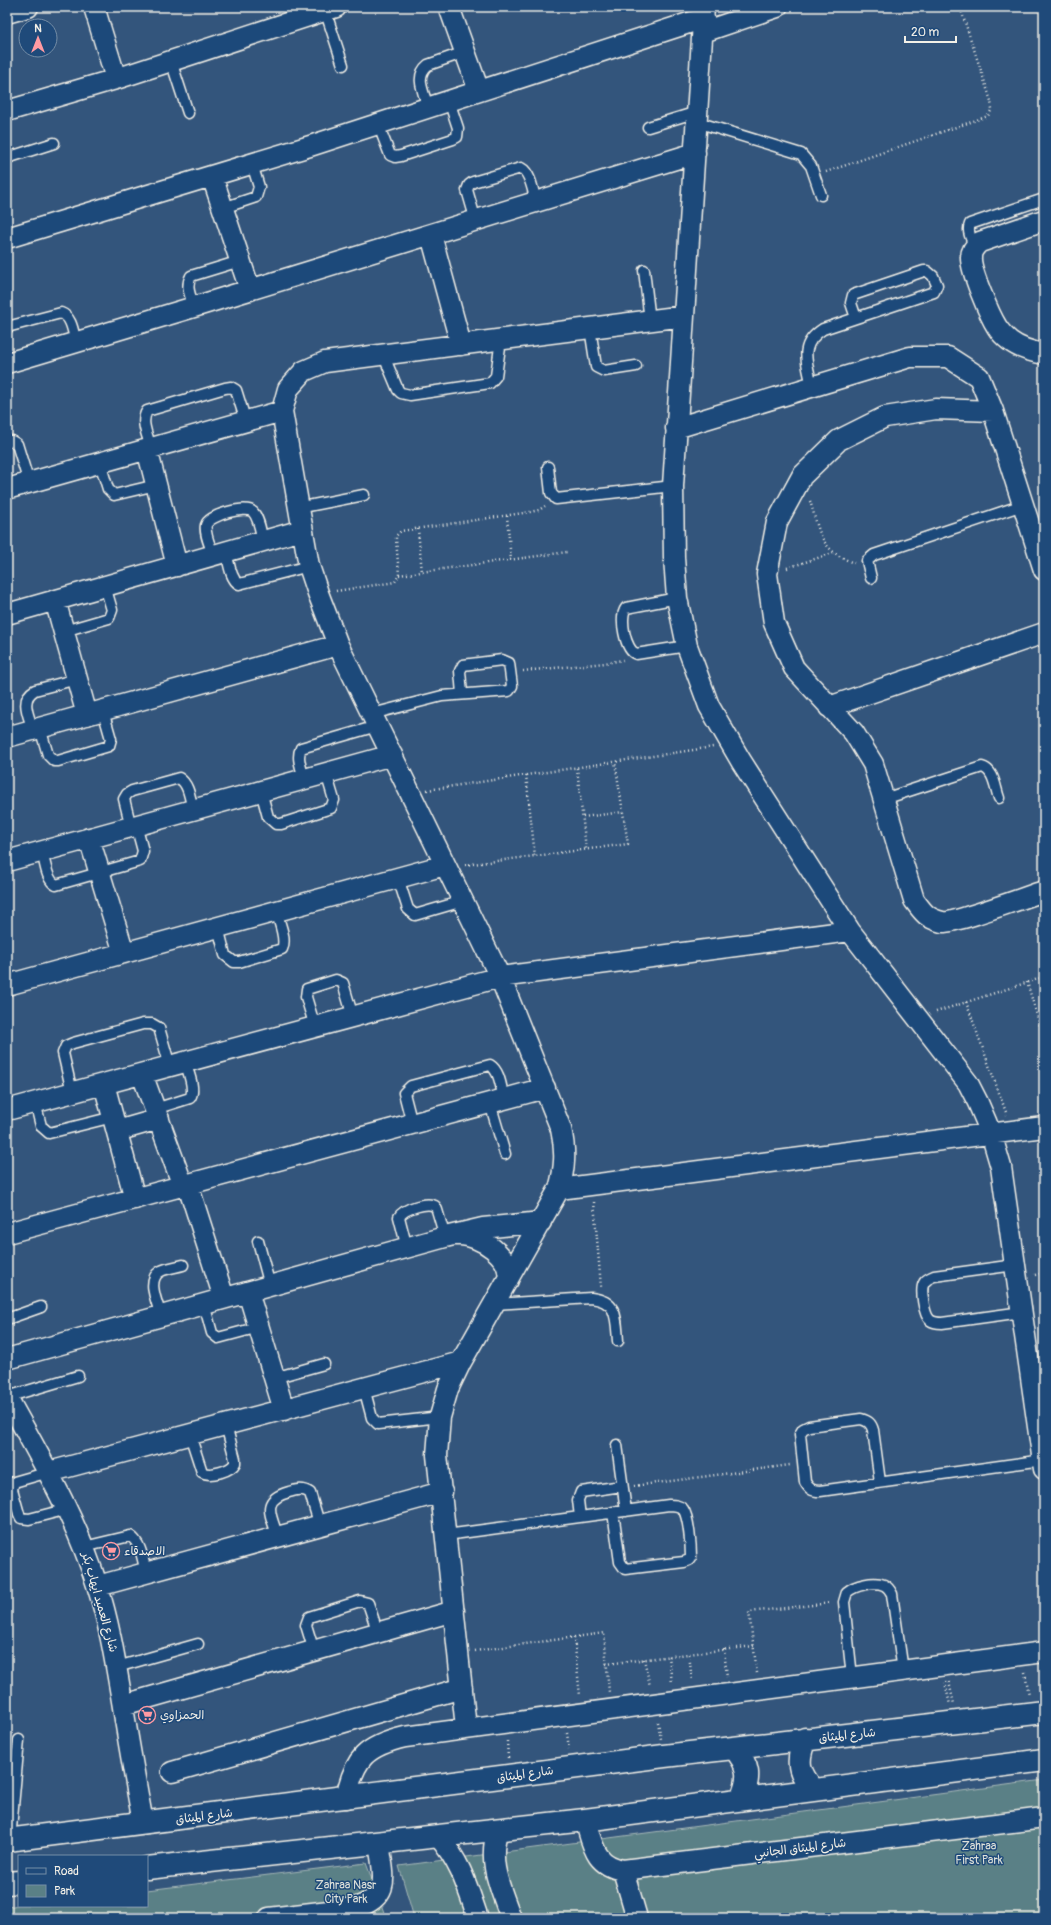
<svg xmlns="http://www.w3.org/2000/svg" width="1051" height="1925" font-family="Pangolin,'Playpen Sans Arabic',sans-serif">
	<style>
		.green { fill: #5a8086; stroke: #a7b8b7 }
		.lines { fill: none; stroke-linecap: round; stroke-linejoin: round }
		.lane-casing { stroke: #f4f1e8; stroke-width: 13 }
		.street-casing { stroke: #f4f1e8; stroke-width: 23 }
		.primary-casing { stroke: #f4f1e8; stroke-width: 25 }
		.path { stroke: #f4f1e8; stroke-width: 2.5; stroke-dasharray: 1 3; stroke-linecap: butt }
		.lane { stroke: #1f4a7a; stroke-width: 10 }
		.street { stroke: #1f4a7a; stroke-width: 20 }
		.primary { stroke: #1f4a7a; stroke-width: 22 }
		.labels { text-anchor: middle; stroke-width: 3; stroke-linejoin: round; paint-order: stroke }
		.poi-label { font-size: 12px; fill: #f4f1e8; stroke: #1f4a7a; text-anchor: start }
		.street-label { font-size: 12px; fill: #f4f1e8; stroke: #1f4a7a }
		.park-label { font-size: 12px; fill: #dde0d9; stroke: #1f4a7a }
	</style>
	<rect width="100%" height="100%" fill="#33557c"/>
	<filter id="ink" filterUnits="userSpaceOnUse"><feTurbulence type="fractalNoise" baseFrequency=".025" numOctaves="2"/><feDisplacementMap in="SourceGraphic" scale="8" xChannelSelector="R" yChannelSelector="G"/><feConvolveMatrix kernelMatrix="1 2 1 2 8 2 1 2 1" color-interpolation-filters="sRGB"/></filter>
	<g filter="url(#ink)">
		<path class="green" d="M 1044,1780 L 1044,1918 L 414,1918 L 399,1866 Z
			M 366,1863 L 386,1918 L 7,1918 L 7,1907 L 19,1905 L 147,1906 L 147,1890 Z"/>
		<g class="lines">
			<g class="lane-casing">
				<path id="lane" d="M 325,10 L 343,65
					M 171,61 L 188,113
					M 428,107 C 424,93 414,76 428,65 L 465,52
					M 697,122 L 801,154 L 811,166 L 821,195
					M 378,124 L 390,155 L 395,157 L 401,156 L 453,139 L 457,137 L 458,128 L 449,101
					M 648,127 L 697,112
					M 7,158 L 54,143
					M 223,208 L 256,197 L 259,187 L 252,164
					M 476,221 L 467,190 L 469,185 L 473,182 L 521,168 C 531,173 533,192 536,202
					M 976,245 C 971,241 967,231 970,224 L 1044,199
					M 644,270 L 650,321
					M 194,307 C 191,297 185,287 191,276 L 240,261
					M 7,327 L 61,313 C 72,317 73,332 76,343
					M 590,328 L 596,367 L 604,371 L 636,366
					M 383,354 L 398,390 L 401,393 L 410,395 L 490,383 L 496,376 L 501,339
					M 812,386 C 807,362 798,345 823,329 L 934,292 L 937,285 L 933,276 L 927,271 L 924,271 L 853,295 L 851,303 L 856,318
					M 7,441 L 12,441 L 17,444 L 29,483
					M 151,448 C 148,436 140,422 147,411 L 225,388 L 231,387 L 236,390 L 246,422
					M 100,463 L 108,489 L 114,495 L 156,485
					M 548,467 L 551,493 L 556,499 L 673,486
					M 298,508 L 364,495
					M 226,552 C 229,562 230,579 239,584 L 309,566
					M 213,555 C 211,547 204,534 206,525 C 209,515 246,505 253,512 C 259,518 261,533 263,541
					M 871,578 L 867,561 L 874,555 L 1023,505
					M 677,598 L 626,608 C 619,617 625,650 636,654 L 687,646
					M 64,631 L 109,618 L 112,610 L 105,586
					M 372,714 L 442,696 L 509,691 L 512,686 L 509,663 L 502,660 L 463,665 L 460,671 L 462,694
					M 40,728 L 48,755 L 54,761 L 58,761 L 109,746 L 111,739 L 103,711
					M 33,730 C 29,716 19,699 35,690 L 77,679
					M 304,779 C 302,769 296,758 301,748 L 377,726
					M 261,791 L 268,817 L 276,824 L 281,824 L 331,808 L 334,800 L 326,773
					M 884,799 L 982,767 C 994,770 995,787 999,798
					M 131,827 L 124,799 L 127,794 L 132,791 L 179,778 C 189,784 190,799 193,810
					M 42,851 C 45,861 46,880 56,885 L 140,861 L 143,851 L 136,825
					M 398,878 L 408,909 L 415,915 L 463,901
					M 218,927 L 225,955 L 234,962 L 239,962 L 282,949 C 287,939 279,922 276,911
					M 315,1027 L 306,997 L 307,989 L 336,980 L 343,983 L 353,1017
					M 72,1092 L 63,1053 L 66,1046 L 73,1043 L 143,1024 L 152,1024 L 159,1028 L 170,1066
					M 35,1102 L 41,1126 L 49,1133 L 113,1117
					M 490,1103 L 505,1154
					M 155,1109 L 190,1098 C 196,1089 188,1072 185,1062
					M 412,1124 L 404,1093 L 411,1086 L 490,1065 C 500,1071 501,1088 504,1099
					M 258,1241 L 270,1286
					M 407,1248 L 399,1217 C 404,1208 427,1202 435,1206 L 437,1210 L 445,1237
					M 1015,1265 L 934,1276 C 930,1278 926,1279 924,1283 C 920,1289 924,1315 930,1320 C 934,1323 938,1323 942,1323 L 1022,1312
					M 204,1304 L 212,1333 L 218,1338 L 259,1327
					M 494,1304 L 591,1298 C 618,1301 616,1318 618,1341
					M 161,1316 C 158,1304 145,1279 161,1271 C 167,1268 176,1267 183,1265
					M 7,1319 L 41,1307
					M 274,1378 L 324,1364
					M 364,1388 L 372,1418 L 378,1424 L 440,1417
					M 7,1397 L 78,1376
					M 190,1435 L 202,1472 C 210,1477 231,1471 235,1463 L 235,1459 L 226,1425
					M 617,1445 L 626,1511
					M 49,1472 L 14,1482 L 12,1489 L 19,1514 L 21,1518 L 29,1519 L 68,1509
					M 880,1482 L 873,1430 C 871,1423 868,1421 861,1419 L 809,1426 L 803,1429 L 800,1434 L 805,1482 C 809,1489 812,1491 820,1491 L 1043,1460
					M 580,1517 L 578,1500 L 581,1492 L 622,1486
					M 446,1535 L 669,1505 C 674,1505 679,1505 683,1509 C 689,1517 691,1547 691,1557 L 689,1560 L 684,1562 L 625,1569 L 620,1562 L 613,1512
					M 278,1537 C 271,1515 260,1500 289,1492 C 297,1490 302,1488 310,1493 L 320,1526
					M 84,1547 L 130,1536 C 141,1542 143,1561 146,1573
					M 314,1651 L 306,1625 L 309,1617 L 360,1601 L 368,1603 L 378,1633
					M 117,1667 L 198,1644
					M 852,1677 L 844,1602 L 847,1592 C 855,1585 874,1581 884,1585 C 888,1587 890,1590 892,1594 L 903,1671
					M 10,1840 L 19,1740"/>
			</g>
			<g class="street-casing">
				<path id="street" d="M 94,7 L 116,79
					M 449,7 L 479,91
					M 704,7 L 673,486 L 674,558 L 677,598 L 687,646 L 709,706 L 741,761 L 850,931 L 968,1083 C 983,1110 993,1137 1001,1167 L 1044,1469
					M 7,13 L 28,7
					M 703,32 L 777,7
					M 7,111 L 116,79 L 336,7
					M 212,176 L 250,290
					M 1044,220 L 980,242 C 975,246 971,251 971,257 C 970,270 990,316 997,327 C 1000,332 1005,337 1010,341 C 1019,348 1032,352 1044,354
					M 431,235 L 461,345
					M 7,238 L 310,146 L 704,18
					M 7,363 L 194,307 L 695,153
					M 993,411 L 936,409 L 885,417 L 839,440 L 802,476 L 777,522 L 767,574 L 774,623 L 794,668 L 854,733 L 873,764 L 914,900 C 923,912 926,918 942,922 C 953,924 1028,896 1044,891
					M 676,428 L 910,357 L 948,357 L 979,377 L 993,411 L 1044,570
					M 147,449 L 177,566
					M 7,489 L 282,411
					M 55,600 L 87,715
					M 7,614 L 302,530
					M 829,707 L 1044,633
					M 7,737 L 338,645
					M 89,838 L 124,953
					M 7,861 L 392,755
					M 7,985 L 445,865
					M 142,1074 L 183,1186
					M 104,1084 L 135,1199
					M 7,1110 L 500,977 L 850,931
					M 117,1131 L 159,1119
					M 188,1185 L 224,1298
					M 559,1189 L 1044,1127
					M 7,1233 L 545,1088
					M 459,1235 C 480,1235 513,1257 508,1280
					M 248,1292 L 284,1410
					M 7,1359 L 445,1237 L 483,1228 L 541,1222
					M 7,1397 C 41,1459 76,1518 97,1585 C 110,1625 116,1666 123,1707 C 129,1746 136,1784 143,1823
					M 49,1472 L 461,1362
					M 98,1586 L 442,1492
					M 123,1705 L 454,1611
					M 466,1728 L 437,1455 L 440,1417 L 448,1389 L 461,1362 L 559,1189 C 565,1168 566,1151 561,1129 L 500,977 L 338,645 L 318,593 L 309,566 L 282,411 L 288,389 L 304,371 L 325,362 L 684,316
					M 172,1772 L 462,1688
					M 346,1798 C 354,1758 366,1746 405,1737 L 1044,1652
					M 585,1820 C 593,1845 594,1865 623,1870 L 1044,1818
					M 498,1829 C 487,1862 500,1887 511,1918
					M 438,1836 C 461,1863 467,1886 478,1918
					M 623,1870 L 637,1918
					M 269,1918 L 355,1908 C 393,1896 383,1875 379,1843"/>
			</g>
			<g class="primary-casing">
				<path id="primary" d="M 805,1739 C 796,1761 798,1773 814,1790
					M 734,1748 C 749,1765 751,1777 741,1799
					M 7,1840 L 664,1756 L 1044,1712
					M 147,1868 L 585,1820 L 1044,1760
					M 7,1883 L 19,1882"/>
			</g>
			<path class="path" d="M 826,172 L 988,116 L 992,109 L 991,101 L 960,7
				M 810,501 C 820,532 819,550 854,563
				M 507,516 L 511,560
				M 418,529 L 422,572
				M 787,568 L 833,553
				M 399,575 L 567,552
				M 336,591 L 395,582 L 399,575 L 396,539 L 396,536 L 401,531 L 530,512 L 539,510 L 545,506
				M 523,671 L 605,663 L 623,660
				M 577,768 L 586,849
				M 526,775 L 535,856
				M 427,790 L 713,747
				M 583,817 L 623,812
				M 465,865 L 628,844 L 615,762
				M 1027,982 L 1044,1039
				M 966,1002 L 1007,1115
				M 936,1012 L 1044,977
				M 594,1202 L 601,1287
				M 1035,1275 L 1044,1273
				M 634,1486 L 790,1465
				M 574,1637 L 580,1696
				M 724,1649 L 727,1677
				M 475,1651 L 604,1633 L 609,1692
				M 689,1654 L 692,1681
				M 669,1656 L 672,1683
				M 644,1659 L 650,1686
				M 606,1664 L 754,1646
				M 1025,1672 L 1029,1695
				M 757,1673 L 749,1612 L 831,1603
				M 945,1682 L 950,1705
				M 949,1682 L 954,1704
				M 658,1722 L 661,1739
				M 567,1733 L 569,1749
				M 507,1741 L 508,1758"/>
			<use href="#lane" class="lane"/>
			<use href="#street" class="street"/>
			<use href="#primary" class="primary"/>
		</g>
	</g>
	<defs>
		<g id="supermarket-ring" transform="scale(0.9)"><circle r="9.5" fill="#1f4a7a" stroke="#ff9aa2" stroke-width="1.5"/><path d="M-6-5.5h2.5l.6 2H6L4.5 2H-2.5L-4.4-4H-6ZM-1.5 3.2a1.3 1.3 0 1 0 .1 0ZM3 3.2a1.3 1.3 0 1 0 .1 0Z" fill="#ff9aa2"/></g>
	</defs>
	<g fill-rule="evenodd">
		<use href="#supermarket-ring" x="111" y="1551"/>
		<use href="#supermarket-ring" x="147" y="1715"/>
	</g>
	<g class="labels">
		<g class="poi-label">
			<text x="124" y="1555">الاصدقاء</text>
			<text x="160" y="1719">الحمزاوي</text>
		</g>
		<g class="street-label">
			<text transform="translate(100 1602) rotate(74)" y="4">شارع العميد ايهاب بكر</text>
			<text transform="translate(847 1735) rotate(-6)" y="4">شارع الميثاق</text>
			<text transform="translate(525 1774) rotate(-8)" y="4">شارع الميثاق</text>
			<text transform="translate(204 1816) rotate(-7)" y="4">شارع الميثاق</text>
			<text transform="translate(800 1848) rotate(-7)" y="4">شارع الميثاق الجانبي</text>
		</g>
		<g class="park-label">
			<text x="979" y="1850">Zahraa<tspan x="979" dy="14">First Park</tspan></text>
			<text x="346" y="1889">Zahraa Nasr<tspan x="346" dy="14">City Park</tspan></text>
		</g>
	</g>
	<rect width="1051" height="1925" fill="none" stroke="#1f4a7a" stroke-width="24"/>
	<rect x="12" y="12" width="1027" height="1901" fill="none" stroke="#f4f1e8" stroke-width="1.5" filter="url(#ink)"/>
	<rect x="18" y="1855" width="130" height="52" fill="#1f4a7a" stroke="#748da6"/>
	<rect x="26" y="1868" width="20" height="6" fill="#1f4a7a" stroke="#748da6"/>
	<text x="54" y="1875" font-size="12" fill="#f4f1e8">Road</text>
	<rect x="26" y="1885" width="20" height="12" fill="#5a8086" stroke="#748da6"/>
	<text x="54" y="1895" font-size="12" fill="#f4f1e8">Park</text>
	<g transform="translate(38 38)"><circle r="19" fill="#1f4a7a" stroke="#748da6"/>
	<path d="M0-3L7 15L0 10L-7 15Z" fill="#ff9aa2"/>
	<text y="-6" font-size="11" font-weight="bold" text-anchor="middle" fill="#f4f1e8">N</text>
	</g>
	<path d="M905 36v6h51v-6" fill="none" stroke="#f4f1e8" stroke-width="2"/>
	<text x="911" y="36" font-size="12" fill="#f4f1e8" stroke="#1f4a7a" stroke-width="3" paint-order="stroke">20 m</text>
</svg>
